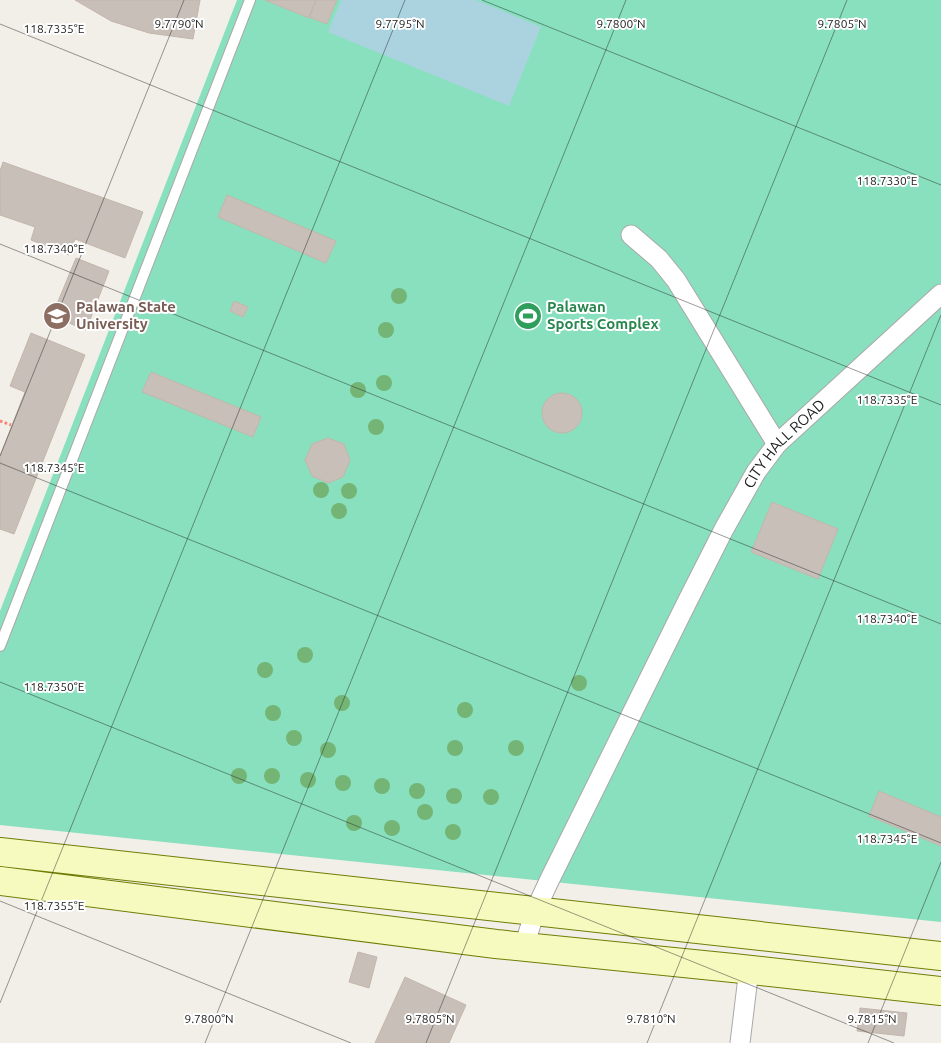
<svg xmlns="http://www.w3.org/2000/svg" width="941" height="1043" font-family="Ubuntu,sans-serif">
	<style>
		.pitch { fill: #88e0be }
		.water { fill: #aad3df }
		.building { fill: #c7bfb8; stroke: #c4b6ab }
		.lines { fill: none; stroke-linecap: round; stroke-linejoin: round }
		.lane-casing { stroke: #a9a9a9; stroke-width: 12 }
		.street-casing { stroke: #a9a9a9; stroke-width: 21 }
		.secondary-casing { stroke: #707d05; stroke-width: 30 }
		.path { stroke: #fa8072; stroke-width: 3; stroke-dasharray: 2.5 2.5; stroke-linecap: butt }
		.lane { stroke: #fff; stroke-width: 10 }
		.street { stroke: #fff; stroke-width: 19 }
		.secondary { stroke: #f7fabf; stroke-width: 28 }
		.tree { fill: #74b475 }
		.ticks { fill: none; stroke: #222; stroke-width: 1; stroke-opacity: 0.45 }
		.labels { text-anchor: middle; stroke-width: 4; stroke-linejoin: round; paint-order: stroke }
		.education-label { font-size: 15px; font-weight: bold; fill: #785e54; stroke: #fff; text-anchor: start }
		.leisure-label { font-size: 15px; font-weight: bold; fill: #27864d; stroke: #fff; text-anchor: start }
		.street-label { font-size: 15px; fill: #222; stroke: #fff }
		.ticks-label { font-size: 12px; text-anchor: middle; fill: #222; stroke: #fff; stroke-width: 4; stroke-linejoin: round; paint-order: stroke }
	</style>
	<rect width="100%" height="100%" fill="#f2efe9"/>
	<path class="pitch" d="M 237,0 L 941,0 L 941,922 L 0,825 L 0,611 Z"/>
	<path class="water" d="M 341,0 L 476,0 L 541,27 L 509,106 L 328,32 Z"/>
	<path class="building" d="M 75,0 L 200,0 L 193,39 L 149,33 L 111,21 Z
		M 265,0 L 316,0 L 309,18 Z
		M 316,0 L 337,0 L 327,24 L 309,17 Z
		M 3,162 L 143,212 L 125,258 L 75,239 L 69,255 L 31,240 L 35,227 L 0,215 L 0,171 Z
		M 227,195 L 336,241 L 326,263 L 218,217 Z
		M 76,258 L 109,271 L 86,330 L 52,316 Z
		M 234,301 L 248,307 L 243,317 L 230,311 Z
		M 31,333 L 85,355 L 14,534 L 0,529 L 0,456 L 25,392 L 10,386 Z
		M 151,372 L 261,417 L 253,437 L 142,392 Z
		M542 413a20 20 0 1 1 40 0a20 20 0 1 1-40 0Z
		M 328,438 L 344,444 L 350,460 L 343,477 L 328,483 L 312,476 L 305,460 L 312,444 Z
		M 772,502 L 838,529 L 818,579 L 751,552 Z
		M 879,791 L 941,817 L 941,846 L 869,816 Z
		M 358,952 L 377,957 L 369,988 L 349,982 Z
		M 405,977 L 466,1005 L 449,1043 L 375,1043 Z
		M 860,1008 L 907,1013 L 904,1036 L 857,1031 Z"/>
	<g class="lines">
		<g class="lane-casing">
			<path id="lane" d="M 0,646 L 250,0"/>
		</g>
		<g class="street-casing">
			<g id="street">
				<path d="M 631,235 L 659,259 L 676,280 L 777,444"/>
				<path id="s1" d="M 524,947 L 535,911 L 549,881 L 687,602 L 724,529 L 756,472 L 777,444 L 941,294"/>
				<path d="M 740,1043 L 749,969"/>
			</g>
		</g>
		<g class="secondary-casing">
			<path id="secondary" d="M 0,852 L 941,956
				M 0,881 L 496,944 L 733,968 L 941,991"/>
		</g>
		<path class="path" d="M 0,421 L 11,425"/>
		<use href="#lane" class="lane"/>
		<use href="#street" class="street"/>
		<use href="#secondary" class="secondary"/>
	</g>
	<g class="tree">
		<circle cx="399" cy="296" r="8"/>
		<circle cx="386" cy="330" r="8"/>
		<circle cx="384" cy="383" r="8"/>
		<circle cx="358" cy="390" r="8"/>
		<circle cx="376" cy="427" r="8"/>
		<circle cx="321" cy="490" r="8"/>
		<circle cx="349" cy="491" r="8"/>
		<circle cx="339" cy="511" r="8"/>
		<circle cx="305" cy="655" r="8"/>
		<circle cx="265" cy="670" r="8"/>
		<circle cx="579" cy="683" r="8"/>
		<circle cx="342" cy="703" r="8"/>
		<circle cx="465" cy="710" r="8"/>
		<circle cx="273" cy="713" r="8"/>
		<circle cx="294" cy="738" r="8"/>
		<circle cx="455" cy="748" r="8"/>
		<circle cx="516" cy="748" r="8"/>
		<circle cx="328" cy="750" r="8"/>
		<circle cx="239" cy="776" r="8"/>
		<circle cx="272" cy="776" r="8"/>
		<circle cx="308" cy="780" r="8"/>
		<circle cx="343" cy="783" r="8"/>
		<circle cx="382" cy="786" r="8"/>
		<circle cx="417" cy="791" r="8"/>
		<circle cx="454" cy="796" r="8"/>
		<circle cx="491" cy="797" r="8"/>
		<circle cx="425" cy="812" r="8"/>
		<circle cx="354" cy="823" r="8"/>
		<circle cx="392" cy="828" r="8"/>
		<circle cx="453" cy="832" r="8"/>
	</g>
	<path class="ticks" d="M 482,0 L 941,185M 0,24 L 941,405M 0,244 L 941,624M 0,456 L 184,0M 0,463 L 941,843M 0,682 L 894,1043M 0,901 L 351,1043M 0,1003 L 405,0M 205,1043 L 626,0M 426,1043 L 847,0M 647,1043 L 941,315M 868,1043 L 941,862"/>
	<defs>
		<g id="university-disc" transform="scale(1.4375)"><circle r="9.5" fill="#8d6e63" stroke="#fff"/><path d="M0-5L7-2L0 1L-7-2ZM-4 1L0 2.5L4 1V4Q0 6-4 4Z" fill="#fff"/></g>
		<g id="stadium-disc" transform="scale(1.4375)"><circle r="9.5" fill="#2e9e5b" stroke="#fff"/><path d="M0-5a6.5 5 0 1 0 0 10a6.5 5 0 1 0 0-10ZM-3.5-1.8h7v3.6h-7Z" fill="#fff"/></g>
	</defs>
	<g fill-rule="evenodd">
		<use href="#university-disc" x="57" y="316"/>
		<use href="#stadium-disc" x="528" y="316"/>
	</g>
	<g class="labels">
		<g class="education-label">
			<text x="76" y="312">Palawan State<tspan x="76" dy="17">University</tspan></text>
		</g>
		<g class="leisure-label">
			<text x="547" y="312">Palawan<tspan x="547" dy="17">Sports Complex</tspan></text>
		</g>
		<g class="street-label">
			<text dy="5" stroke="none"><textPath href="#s1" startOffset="569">CITY HALL ROAD</textPath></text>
		</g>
	</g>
	<g class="ticks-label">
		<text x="179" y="28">9.7790°N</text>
		<text x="400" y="28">9.7795°N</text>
		<text x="621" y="28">9.7800°N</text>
		<text x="842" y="28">9.7805°N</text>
		<text x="54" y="33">118.7335°E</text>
		<text x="887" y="185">118.7330°E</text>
		<text x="54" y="253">118.7340°E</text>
		<text x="887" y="404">118.7335°E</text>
		<text x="54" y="472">118.7345°E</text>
		<text x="887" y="623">118.7340°E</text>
		<text x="54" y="691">118.7350°E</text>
		<text x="887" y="843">118.7345°E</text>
		<text x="54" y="910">118.7355°E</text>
		<text x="209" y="1023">9.7800°N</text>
		<text x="430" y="1023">9.7805°N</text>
		<text x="651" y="1023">9.7810°N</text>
		<text x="872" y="1023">9.7815°N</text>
	</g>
</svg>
